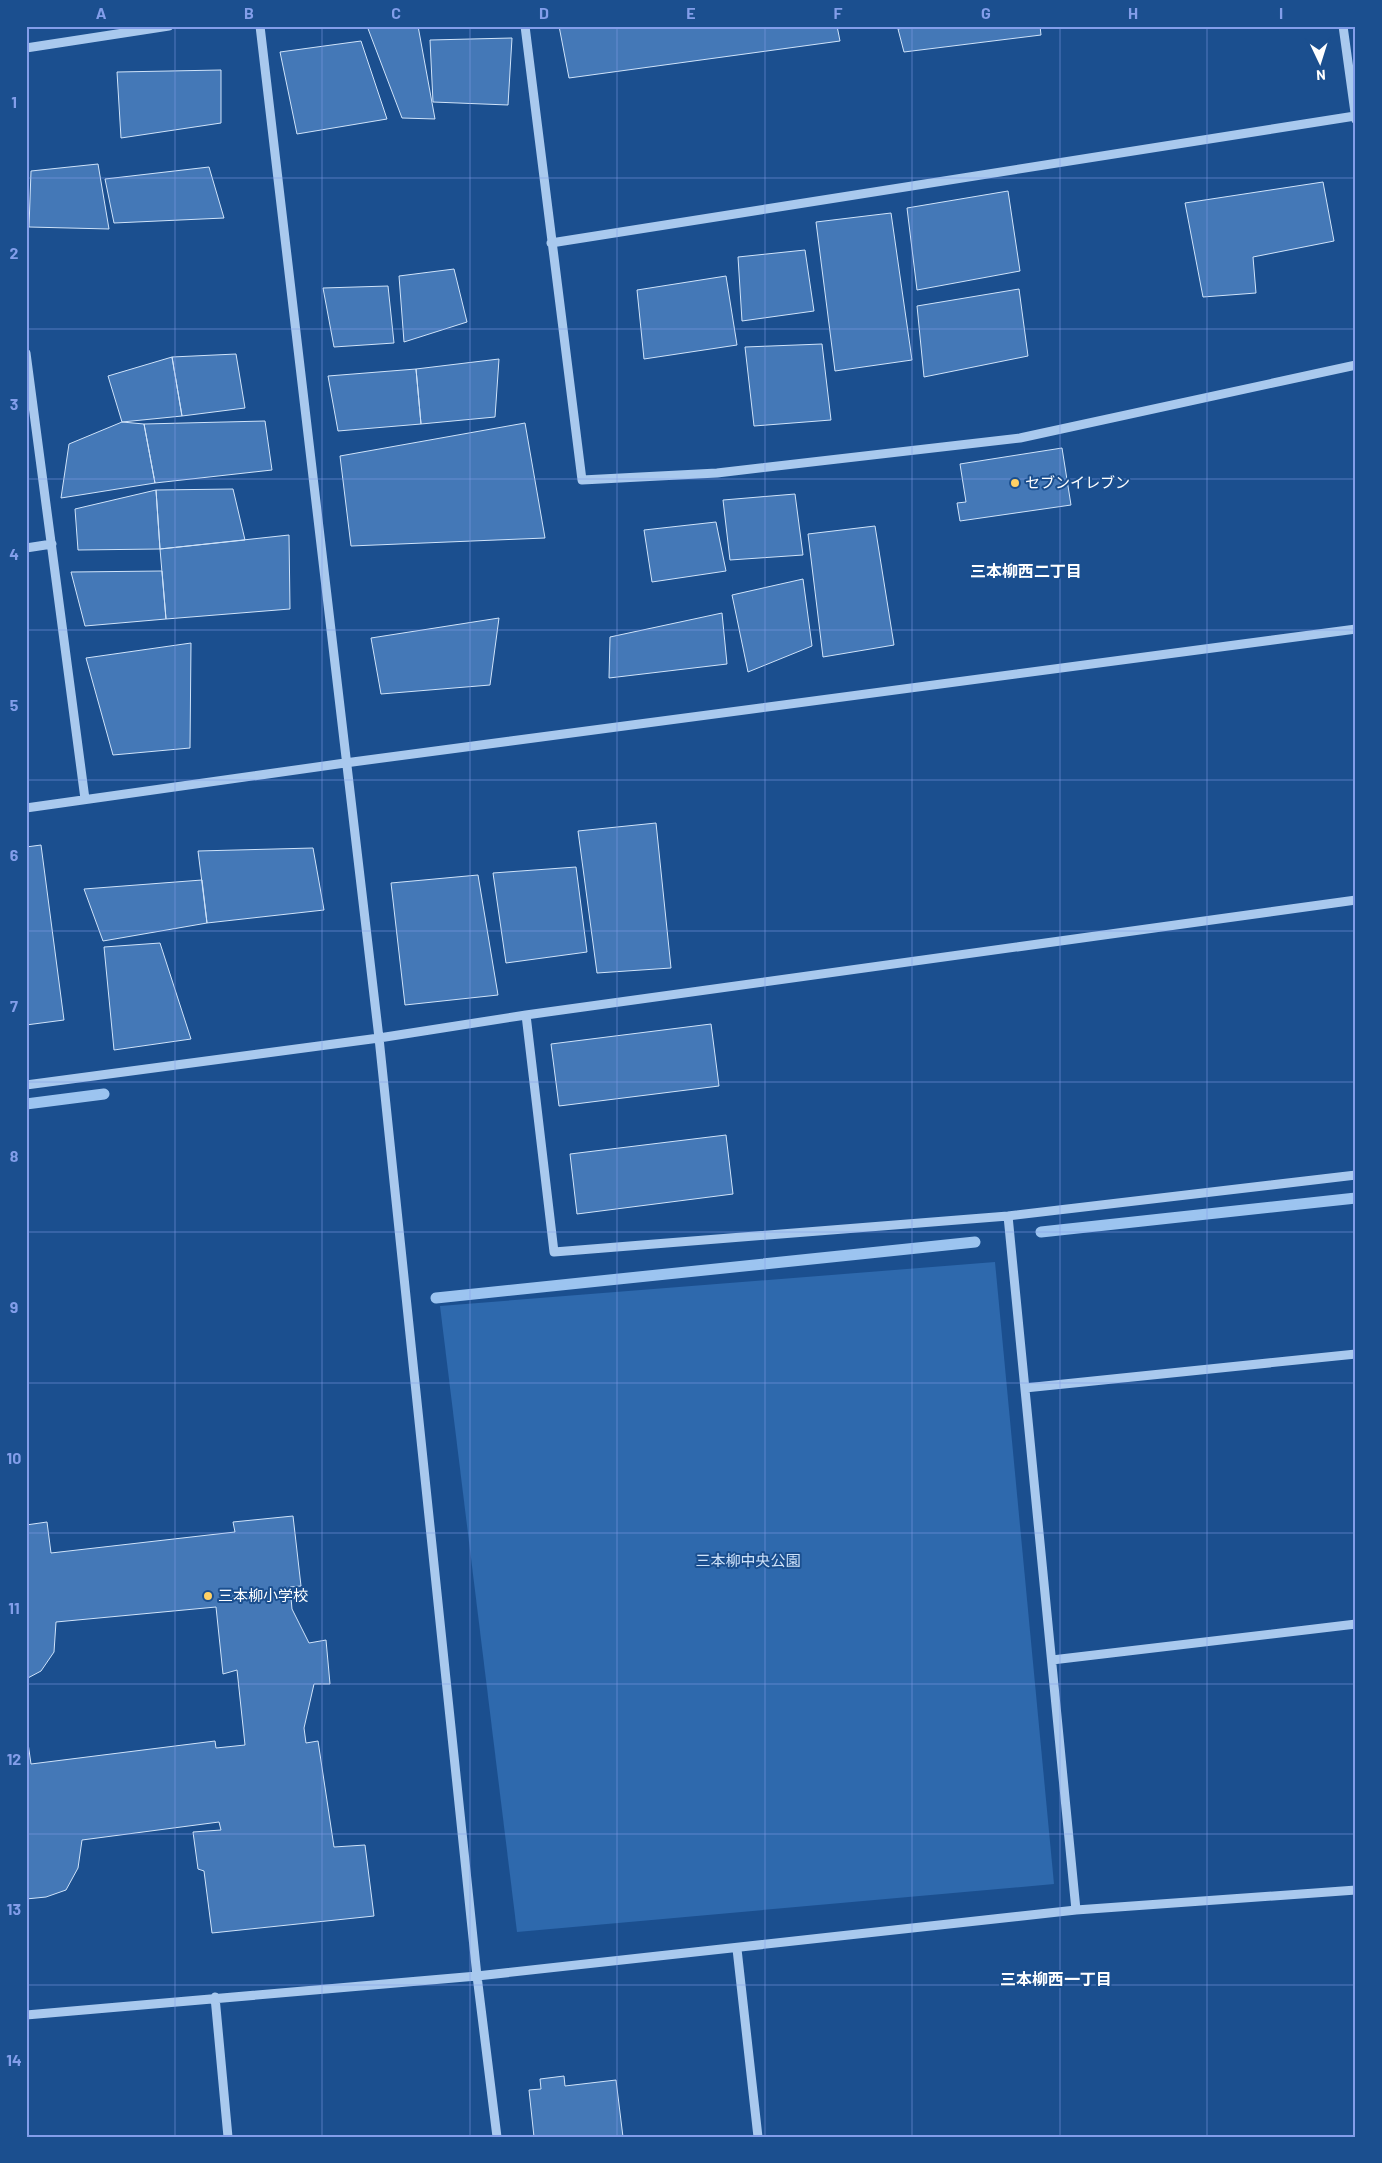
<svg xmlns="http://www.w3.org/2000/svg" width="1382" height="2163" font-family="Barlow,'Noto Sans JP',sans-serif">
	<style>
		.green { fill: #2e69ad }
		.lines { fill: none; stroke-linecap: round; stroke-linejoin: round }
		.stream { stroke: #9cc4f0; stroke-width: 11 }
		.building { fill: #4478b7; stroke: #cfe3fa }
		.minor { stroke: #a9c9ee; stroke-width: 9 }
		.grid { fill: none; stroke: #839eea; stroke-width: 1; stroke-opacity: 0.55 }
		.poi-dot { fill: #ffd166; stroke: #1b4f8f; stroke-width: 2 }
		.labels { text-anchor: middle; stroke-width: 4; stroke-linejoin: round; paint-order: stroke }
		.poi-label { font-size: 15px; fill: #fff; stroke: #1b4f8f; text-anchor: start }
		.park-label { font-size: 15px; fill: #cfe3fa; stroke: #1b4f8f }
		.neighbourhood-label { font-size: 16px; font-weight: bold; fill: #fff; stroke: #1b4f8f }
		.neatline { fill: none; stroke: #839eea; stroke-width: 2 }
		.grid-label { font-size: 16px; text-anchor: middle; font-weight: bold; fill: #839eea }
	</style>
	<rect width="100%" height="100%" fill="#1b4f8f"/>
	<path class="green" d="M 995,1262 L 1054,1884 L 517,1932 L 440,1306 Z"/>
	<g class="lines">
		<path class="stream" d="M 26,1104 L 104,1094
			M 1041,1232 L 1356,1198
			M 436,1298 L 975,1242"/>
	</g>
	<path class="building" d="M 367,26 L 418,26 L 435,119 L 402,118 Z
		M 559,26 L 837,26 L 840,41 L 569,78 Z
		M 914,26 L 1040,26 L 1041,35 L 904,52 L 898,29 Z
		M 512,38 L 508,105 L 433,102 L 430,40 Z
		M 361,41 L 387,119 L 297,134 L 280,52 Z
		M 221,70 L 221,123 L 121,138 L 117,72 Z
		M 98,164 L 109,229 L 29,227 L 31,171 Z
		M 209,167 L 224,218 L 114,223 L 105,179 Z
		M 1323,182 L 1334,241 L 1253,257 L 1256,293 L 1203,297 L 1185,203 Z
		M 1008,191 L 1020,271 L 917,290 L 907,208 Z
		M 891,213 L 912,360 L 835,371 L 816,222 Z
		M 805,250 L 814,311 L 742,321 L 738,257 Z
		M 454,269 L 467,322 L 404,342 L 399,276 Z
		M 726,276 L 737,345 L 644,359 L 637,290 Z
		M 388,286 L 394,343 L 334,347 L 323,288 Z
		M 1019,289 L 1028,356 L 924,377 L 917,306 Z
		M 822,344 L 831,420 L 754,426 L 745,347 Z
		M 236,354 L 245,408 L 182,416 L 172,357 Z
		M 172,357 L 182,416 L 122,422 L 108,376 Z
		M 499,359 L 495,417 L 421,424 L 416,369 Z
		M 416,369 L 421,424 L 338,431 L 328,376 Z
		M 265,421 L 272,470 L 155,483 L 144,424 Z
		M 122,422 L 144,424 L 155,483 L 61,498 L 69,444 Z
		M 525,423 L 545,538 L 351,546 L 340,456 Z
		M 1062,448 L 1071,505 L 960,521 L 957,503 L 966,502 L 960,464 Z
		M 233,489 L 245,540 L 160,549 L 156,490 Z
		M 156,490 L 160,549 L 78,550 L 75,509 Z
		M 795,494 L 803,555 L 730,560 L 723,500 Z
		M 716,522 L 726,571 L 652,582 L 644,530 Z
		M 875,526 L 894,645 L 823,657 L 808,534 Z
		M 289,535 L 290,609 L 166,619 L 160,549 Z
		M 162,571 L 166,619 L 85,626 L 71,572 Z
		M 803,579 L 812,646 L 748,672 L 732,595 Z
		M 722,613 L 727,664 L 609,678 L 610,637 Z
		M 499,618 L 490,685 L 381,694 L 371,638 Z
		M 191,643 L 190,748 L 113,755 L 86,658 Z
		M 656,823 L 671,968 L 597,973 L 578,831 Z
		M 41,845 L 64,1020 L 26,1025 L 26,847 Z
		M 313,848 L 324,910 L 207,923 L 198,851 Z
		M 576,867 L 587,952 L 506,963 L 493,873 Z
		M 478,875 L 498,995 L 405,1005 L 391,883 Z
		M 202,880 L 207,923 L 103,941 L 84,889 Z
		M 160,943 L 191,1039 L 114,1050 L 104,947 Z
		M 711,1024 L 719,1086 L 559,1106 L 551,1044 Z
		M 726,1135 L 733,1194 L 577,1214 L 570,1154 Z
		M 293,1516 L 301,1586 L 290,1587 L 292,1609 L 309,1643 L 326,1640 L 330,1684 L 314,1684 L 304,1728 L 306,1743 L 318,1741 L 334,1847 L 365,1845 L 374,1916 L 212,1933 L 204,1871 L 198,1869 L 193,1832 L 221,1830 L 219,1822 L 82,1840 L 78,1868 L 66,1890 L 46,1897 L 26,1899 L 26,1729 L 31,1764 L 215,1741 L 216,1748 L 245,1745 L 237,1670 L 223,1674 L 216,1607 L 56,1622 L 54,1652 L 41,1671 L 26,1679 L 26,1525 L 47,1522 L 51,1553 L 235,1532 L 233,1522 Z
		M 564,2076 L 565,2086 L 616,2080 L 623,2137 L 534,2137 L 529,2090 L 541,2089 L 540,2079 Z"/>
	<g class="lines">
		<path class="minor" d="M 260,26 L 379,1038 L 477,1976 L 497,2137
			M 525,26 L 582,480 L 717,473 L 1020,438 L 1356,365
			M 1343,26 L 1356,120
			M 26,48 L 169,26
			M 551,243 L 1355,116
			M 26,353 L 85,799
			M 26,548 L 52,544
			M 26,808 L 345,763 L 1356,629
			M 526,1015 L 554,1252 L 1008,1216 L 1356,1175
			M 26,1085 L 379,1038 L 526,1015 L 1356,900
			M 1008,1216 L 1076,1910
			M 1025,1388 L 1356,1354
			M 1052,1660 L 1356,1624
			M 737,1949 L 758,2137
			M 215,1997 L 228,2137
			M 26,2015 L 477,1976 L 1076,1910 L 1356,1890"/>
	</g>
	<path class="grid" d="M 175,26 L 175,2137M 322,26 L 322,2137M 470,26 L 470,2137M 617,26 L 617,2137M 765,26 L 765,2137M 912,26 L 912,2137M 1060,26 L 1060,2137M 1207,26 L 1207,2137M 26,178 L 1356,178M 26,329 L 1356,329M 26,479 L 1356,479M 26,630 L 1356,630M 26,780 L 1356,780M 26,931 L 1356,931M 26,1082 L 1356,1082M 26,1232 L 1356,1232M 26,1383 L 1356,1383M 26,1533 L 1356,1533M 26,1684 L 1356,1684M 26,1834 L 1356,1834M 26,1985 L 1356,1985"/>
	<g class="poi-dot">
		<circle cx="1015" cy="483" r="5"/>
		<circle cx="208" cy="1596" r="5"/>
	</g>
	<g class="labels">
		<g class="poi-label">
			<text x="1025" y="488">セブンイレブン</text>
			<text x="218" y="1601">三本柳小学校</text>
		</g>
		<g class="park-label">
			<text x="748" y="1566">三本柳中央公園</text>
		</g>
		<g class="neighbourhood-label">
			<text x="1026" y="577">三本柳西二丁目</text>
			<text x="1056" y="1985">三本柳西一丁目</text>
		</g>
	</g>
	<rect width="1382" height="2163" fill="none" stroke="#1b4f8f" stroke-width="55"/>
	<g transform="translate(1320 62) rotate(176)" stroke="#1b4f8f" stroke-width="4" paint-order="stroke">
	<path d="M0-4L9 19L0 12L-9 19Z" fill="#ffffff"/>
	<text y="-8" font-size="14" font-weight="bold" text-anchor="middle" fill="#ffffff">N</text>
	</g>
	<rect x="28" y="28" width="1326" height="2108" class="neatline"/>
	<g class="grid-label">
		<text x="101" y="19">A</text>
		<text x="249" y="19">B</text>
		<text x="396" y="19">C</text>
		<text x="544" y="19">D</text>
		<text x="691" y="19">E</text>
		<text x="838" y="19">F</text>
		<text x="986" y="19">G</text>
		<text x="1133" y="19">H</text>
		<text x="1281" y="19">I</text>
		<text x="14" y="108">1</text>
		<text x="14" y="259">2</text>
		<text x="14" y="410">3</text>
		<text x="14" y="560">4</text>
		<text x="14" y="711">5</text>
		<text x="14" y="861">6</text>
		<text x="14" y="1012">7</text>
		<text x="14" y="1162">8</text>
		<text x="14" y="1313">9</text>
		<text x="14" y="1464">10</text>
		<text x="14" y="1614">11</text>
		<text x="14" y="1765">12</text>
		<text x="14" y="1915">13</text>
		<text x="14" y="2066">14</text>
	</g>
</svg>
